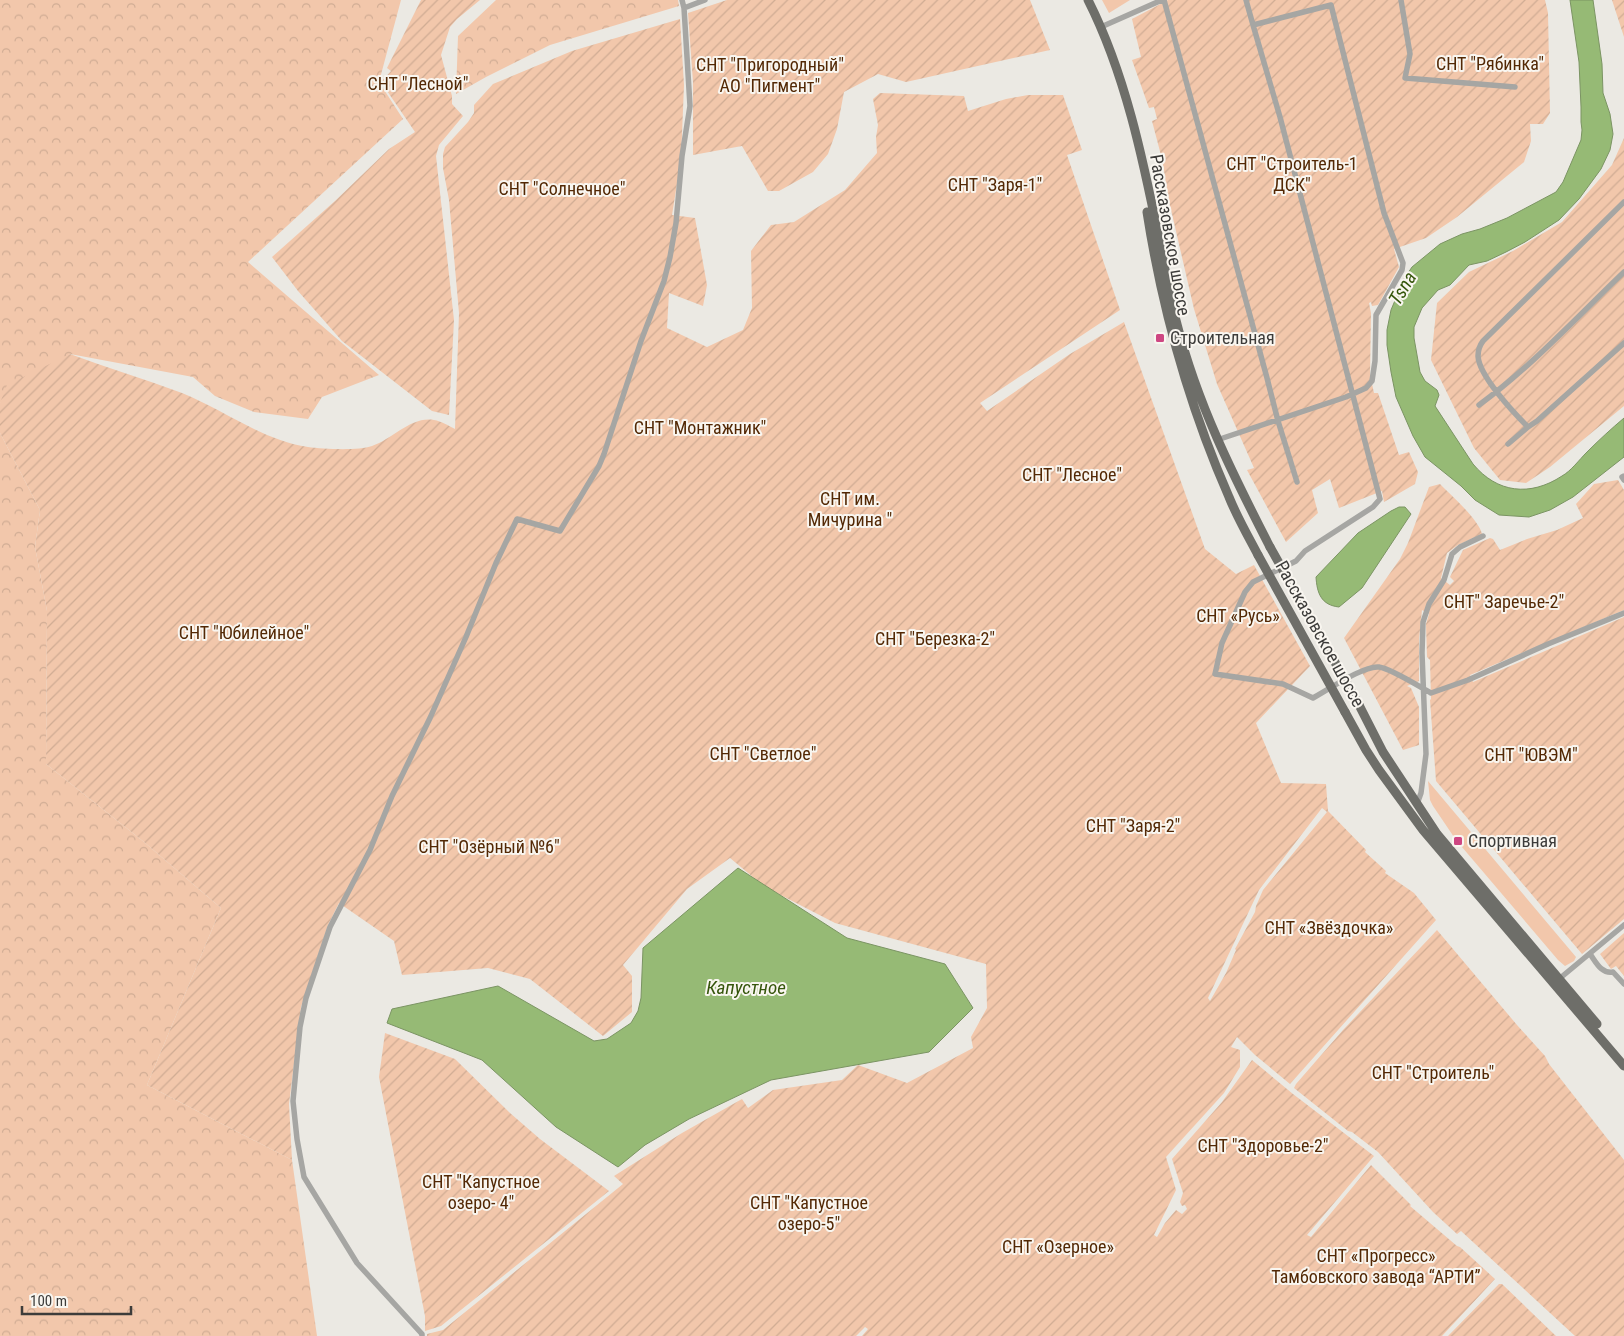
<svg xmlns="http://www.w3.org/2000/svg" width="1624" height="1336" font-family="'Roboto Condensed',sans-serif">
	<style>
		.green { fill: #f2c7ab }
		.forest { fill: url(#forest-crowns) }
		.garden { fill: url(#garden-furrows); fill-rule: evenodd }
		.water { fill: #96ba75; stroke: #7b9463 }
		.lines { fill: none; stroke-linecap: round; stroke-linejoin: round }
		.street { stroke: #a6a6a3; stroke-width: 5.5 }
		.primary { stroke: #6e6e69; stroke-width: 9 }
		.primary-bridge { stroke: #6e6e69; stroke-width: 9 }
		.poi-dot { fill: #ce4682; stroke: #f9f6f0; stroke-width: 2 }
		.labels { text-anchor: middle; stroke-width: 4; stroke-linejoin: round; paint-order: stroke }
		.park-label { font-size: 18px; fill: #532804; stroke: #f9f6f0 }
		.street-label { font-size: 18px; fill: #3d3c3a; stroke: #f9f6f0 }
		.poi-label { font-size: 18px; fill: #3d3c3a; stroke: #f9f6f0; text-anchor: start }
		.water-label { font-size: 19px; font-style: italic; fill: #36560c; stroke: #f9f6f0 }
	</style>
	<defs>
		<pattern id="forest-crowns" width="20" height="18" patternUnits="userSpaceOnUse" patternTransform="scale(1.25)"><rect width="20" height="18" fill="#f2c7ab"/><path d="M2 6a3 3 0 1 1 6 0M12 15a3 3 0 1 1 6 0" fill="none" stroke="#d0ac94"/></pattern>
		<pattern id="garden-furrows" width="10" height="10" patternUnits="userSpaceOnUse" patternTransform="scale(1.25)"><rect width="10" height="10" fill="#f2c7ab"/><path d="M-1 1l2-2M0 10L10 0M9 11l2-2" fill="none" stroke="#d0ac94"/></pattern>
	</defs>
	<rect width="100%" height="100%" fill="#ebe9e3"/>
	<path class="green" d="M 1102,0 L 1130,0 L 1109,13 Z
		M 1428,781 L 1576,957 L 1574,961 L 1565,966 L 1558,960 L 1456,840 L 1433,806 L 1430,800 Z"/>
	<path class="forest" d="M 0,0 L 401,0 L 379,82 L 403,119 L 248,262 L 379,375 L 322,397 L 308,419 L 254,412 L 215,396 L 193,377 L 70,354 L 0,403 Z
		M 496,0 L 678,0 L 679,6 L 550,45 L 486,77 L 456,94 L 458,36 Z
		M 0,433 L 40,510 L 35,547 L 47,611 L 46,764 L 144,842 L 221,908 L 147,1085 L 292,1160 L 317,1336 L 0,1336 Z"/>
	<path class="garden" d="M 421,0 L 480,0 L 457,19 L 450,27 L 441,55 L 452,96 L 452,104 L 463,116 L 439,145 L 436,156 L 454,320 L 449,415 L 432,411 L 342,341 L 298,291 L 272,257 L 335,201 L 389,149 L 415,132 L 381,82 L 391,71 L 387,68 Z
		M 727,0 L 1030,0 L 1050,50 L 906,82 L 878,74 L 844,92 L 837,129 L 828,154 L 813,172 L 779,191 L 768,191 L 742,146 L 693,155 L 693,82 L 688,13 Z
		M 1168,0 L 1545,0 L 1548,13 L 1550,113 L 1543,124 L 1530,124 L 1531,141 L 1524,162 L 1457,217 L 1426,238 L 1394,249 L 1399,267 L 1378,305 L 1372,306 L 1371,302 L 1369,303 L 1371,313 L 1370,375 L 1374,393 L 1378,393 L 1399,455 L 1409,452 L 1418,472 L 1415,484 L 1384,502 L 1382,491 L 1339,508 L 1330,479 L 1312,490 L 1318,513 L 1286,542 L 1247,470 L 1254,468 L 1217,384 L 1194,309 L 1169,201 L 1162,159 L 1152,121 L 1157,119 L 1154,107 L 1149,108 L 1132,60 L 1141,57 L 1132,19 Z
		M 1612,0 L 1624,0 L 1624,37 Z
		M 680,19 L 684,85 L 681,159 L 672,215 L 695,218 L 707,285 L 703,306 L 669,293 L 667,328 L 707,347 L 743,330 L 752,308 L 751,251 L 771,225 L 794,222 L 845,190 L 877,153 L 876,137 L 878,125 L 873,99 L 880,93 L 964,96 L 968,111 L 1006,99 L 1028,95 L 1063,95 L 1082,150 L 1067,155 L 1120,310 L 980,403 L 987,411 L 1070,354 L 1124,322 L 1205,549 L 1236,574 L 1254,565 L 1310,666 L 1256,723 L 1281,783 L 1326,784 L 1328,811 L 1366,850 L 1365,852 L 1386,871 L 1385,873 L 1414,893 L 1436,920 L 1290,1084 L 1255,1055 L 1237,1037 L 1231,1047 L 1240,1050 L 1240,1067 L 1224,1093 L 1166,1157 L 1176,1190 L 1154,1235 L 1157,1237 L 1165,1223 L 1176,1210 L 1182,1214 L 1187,1209 L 1185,1205 L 1182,1206 L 1180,1202 L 1183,1193 L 1172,1159 L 1222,1102 L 1252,1060 L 1293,1094 L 1374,1156 L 1307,1235 L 1311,1237 L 1371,1165 L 1411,1205 L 1410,1206 L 1457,1246 L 1460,1247 L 1495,1279 L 1442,1336 L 862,1336 L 868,1329 L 865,1327 L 856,1336 L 427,1336 L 427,1334 L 443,1330 L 623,1184 L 614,1176 L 682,1133 L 742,1099 L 748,1108 L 773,1090 L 842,1080 L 858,1065 L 907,1083 L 973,1048 L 971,1037 L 987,1008 L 986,964 L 835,923 L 765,887 L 730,858 L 687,889 L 623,965 L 632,976 L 632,1012 L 603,1036 L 530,979 L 488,968 L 402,975 L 394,941 L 339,903 L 328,925 L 301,1007 L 289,1104 L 292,1160 L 147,1085 L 221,908 L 144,842 L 46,764 L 47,611 L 35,547 L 40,510 L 0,433 L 0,403 L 7,385 L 70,354 C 107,368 145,379 182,393 C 224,410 262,440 308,447 C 323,449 358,451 372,446 C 393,439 411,416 434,420 C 441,421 449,426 455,429 L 459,313 L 449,200 L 443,168 L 443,154 L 445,147 L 468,122 L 474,113 L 474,105 L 493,84 L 572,51 ZM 1322,808 L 1327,812 L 1263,890 L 1256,906 L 1255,912 L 1235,949 L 1236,950 L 1226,973 L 1210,1001 L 1208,998 L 1259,890 Z
		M 1624,138 L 1624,406 L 1550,467 L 1526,483 L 1500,480 L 1474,448 L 1431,360 L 1437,303 L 1469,272 L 1513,251 L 1562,222 L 1612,165 Z
		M 1618,480 L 1624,490 L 1624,610 L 1470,675 L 1473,682 L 1624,617 L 1624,919 L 1582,954 L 1436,781 L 1430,700 L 1431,699 L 1430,660 L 1427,657 L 1426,624 L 1429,614 L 1422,610 L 1419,639 L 1419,681 L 1407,686 L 1411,688 L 1419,707 L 1419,745 L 1403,750 L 1344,638 L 1400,559 L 1408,543 L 1429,487 L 1440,484 C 1451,495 1479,520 1482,534 L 1458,545 L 1447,553 L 1441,578 L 1450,585 L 1454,581 L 1450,577 L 1463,550 L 1490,538 L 1493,539 L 1500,550 L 1527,539 L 1557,530 L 1583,518 L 1576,504 L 1594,484 Z
		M 1437,930 L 1517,1025 L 1545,1056 L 1549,1064 L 1624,1160 L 1624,1336 L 1575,1336 L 1461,1231 L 1457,1234 L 1433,1212 L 1378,1152 L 1352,1132 L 1348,1131 L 1294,1088 L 1296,1084 L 1343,1030 Z
		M 1624,933 L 1624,976 L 1616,966 L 1611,969 L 1600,954 Z
		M 385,1033 L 455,1059 L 510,1113 L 540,1139 L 609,1191 L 441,1326 L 425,1331 L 425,1316 L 379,1077 Z
		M 1499,1284 L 1502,1284 L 1556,1336 L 1448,1336 Z"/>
	<path class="water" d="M 1570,0 L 1593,0 L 1602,64 L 1603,93 L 1610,114 L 1613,134 L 1610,150 L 1601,169 L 1579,199 L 1559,220 L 1525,242 L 1506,252 L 1487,261 L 1469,265 L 1450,285 L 1438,290 L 1422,308 L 1414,327 L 1414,338 L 1420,372 L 1425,381 L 1437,390 L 1439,395 L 1435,406 L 1473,464 C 1497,493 1530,497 1562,476 C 1571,471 1579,460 1587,452 C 1599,440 1611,429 1624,418 L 1624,457 L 1573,497 L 1550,510 L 1529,517 L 1499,515 L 1475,500 L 1461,486 L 1425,457 L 1413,436 L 1396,397 L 1391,372 L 1387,345 L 1387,330 L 1391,310 L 1404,279 L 1412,267 L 1440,244 L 1462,234 L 1480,229 L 1507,218 L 1556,192 L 1563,182 L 1581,140 L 1582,130 L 1581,122 L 1581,107 L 1579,62 Z
		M 1399,507 L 1405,507 L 1411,514 L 1362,588 L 1339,607 C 1321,605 1317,593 1316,577 L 1358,533 L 1391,511 Z
		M 738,868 L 847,938 L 945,964 L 973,1008 L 929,1052 L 771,1080 L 689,1119 L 645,1145 L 618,1167 L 556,1127 L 482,1060 L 387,1023 L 392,1009 L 498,986 L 594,1041 L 607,1039 L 631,1023 L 638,1011 L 641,998 L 643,948 Z"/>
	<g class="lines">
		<path class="street" d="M 682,0 L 684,8 L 705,0
			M 1164,0 L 1267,378 L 1278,421 L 1297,482
			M 1401,0 L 1410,54 L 1405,78 L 1515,87
			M 1253,25 L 1280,117 L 1380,499 L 1373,507 L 1305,551 L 1296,561 L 1253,582 L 1245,592 L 1222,643 L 1215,674 L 1283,684 L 1313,698 C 1328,690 1364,665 1379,667 C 1392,669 1418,686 1431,693 L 1468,680 L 1548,644 L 1624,613
			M 1101,27 L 1162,0
			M 1624,202 L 1483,341 C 1480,345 1478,350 1478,356 C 1479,376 1514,413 1528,427 L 1537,421 L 1624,343
			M 1479,405 C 1531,367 1577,317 1624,272
			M 1217,440 L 1346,397 L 1366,388 L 1372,381 L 1375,361 L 1376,315 L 1402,270 L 1403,263 L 1384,213 L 1331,5 L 1253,25 L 1246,0
			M 1508,444 L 1528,427
			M 1624,476 L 1622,477 L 1624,480
			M 1417,804 L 1421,793 L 1426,754 L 1422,653 L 1423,622 L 1429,604 L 1444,580 L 1452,554 L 1460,547 L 1483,536
			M 1590,954 C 1596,962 1601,974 1613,972 L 1624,984
			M 1559,979 L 1624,925
			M 422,1336 L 422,1334 L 357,1263 L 304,1177 L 297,1139 L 293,1101 L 300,1027 L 306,998 L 330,927 L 370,850 L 392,796 L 430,718 L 466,637 L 496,563 L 517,519 L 560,531 L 599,466 L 604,454 L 641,341 L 664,281 L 670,257 L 676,223 L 682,156 L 690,106 L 684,8"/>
		<path class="primary" d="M 1088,0 C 1125,73 1143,159 1159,239 C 1165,267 1169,296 1177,324 C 1197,403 1233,475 1270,547
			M 1147,212 C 1162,308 1190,408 1229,497 C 1237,517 1248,536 1258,555
			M 1359,705 L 1383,752 L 1437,834 L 1597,1024
			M 1345,712 L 1366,750 L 1379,770 L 1423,830 L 1624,1066"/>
		<path class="primary-bridge" d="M 1270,547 L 1359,705
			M 1258,555 L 1345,712"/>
	</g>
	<g class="poi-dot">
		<rect x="1155" y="333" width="10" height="10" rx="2.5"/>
		<rect x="1453" y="836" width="10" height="10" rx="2.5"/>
	</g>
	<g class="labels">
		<g class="park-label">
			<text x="1490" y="70">СНТ "Рябинка"</text>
			<text x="770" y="71">СНТ "Пригородный"<tspan x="770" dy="21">АО "Пигмент"</tspan></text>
			<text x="418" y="90">СНТ "Лесной"</text>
			<text x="1292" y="170">СНТ "Строитель-1<tspan x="1292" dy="21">ДСК"</tspan></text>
			<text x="995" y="191">СНТ "Заря-1"</text>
			<text x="562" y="195">СНТ "Солнечное"</text>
			<text x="700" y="434">СНТ "Монтажник"</text>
			<text x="1072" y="481">СНТ "Лесное"</text>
			<text x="850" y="505">СНТ им.<tspan x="850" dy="21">Мичурина "</tspan></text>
			<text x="1504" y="608">СНТ" Заречье-2"</text>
			<text x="1238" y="622">СНТ «Русь»</text>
			<text x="244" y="639">СНТ "Юбилейное"</text>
			<text x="935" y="645">СНТ "Березка-2"</text>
			<text x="763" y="760">СНТ "Светлое"</text>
			<text x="1531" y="761">СНТ "ЮВЭМ"</text>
			<text x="1133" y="832">СНТ "Заря-2"</text>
			<text x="489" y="853">СНТ "Озёрный №6"</text>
			<text x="1329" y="934">СНТ «Звёздочка»</text>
			<text x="1433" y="1079">СНТ "Строитель"</text>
			<text x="1263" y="1152">СНТ "Здоровье-2"</text>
			<text x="481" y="1188">СНТ "Капустное<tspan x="481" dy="21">озеро- 4"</tspan></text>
			<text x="809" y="1209">СНТ "Капустное<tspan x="809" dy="21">озеро-5"</tspan></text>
			<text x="1058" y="1253">СНТ «Озерное»</text>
			<text x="1376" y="1262">СНТ «Прогресс»<tspan x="1376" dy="21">Тамбовского завода “АРТИ”</tspan></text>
		</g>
		<g class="street-label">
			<text transform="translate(1170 235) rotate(80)" y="6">Рассказовское шоссе</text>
			<text transform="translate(1320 634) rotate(61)" y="6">Рассказовское шоссе</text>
		</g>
		<g class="poi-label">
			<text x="1170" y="344">Строительная</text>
			<text x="1468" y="847">Спортивная</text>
		</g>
		<g class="water-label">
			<text transform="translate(1402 288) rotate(-59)" y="7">Tsna</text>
			<text x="746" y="994">Капустное</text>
		</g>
	</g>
	<path d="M22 1306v8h109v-8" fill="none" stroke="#3d3c3a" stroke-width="2.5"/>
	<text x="30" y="1306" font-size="15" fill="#3d3c3a" stroke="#f9f6f0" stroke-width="4" paint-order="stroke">100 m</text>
</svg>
